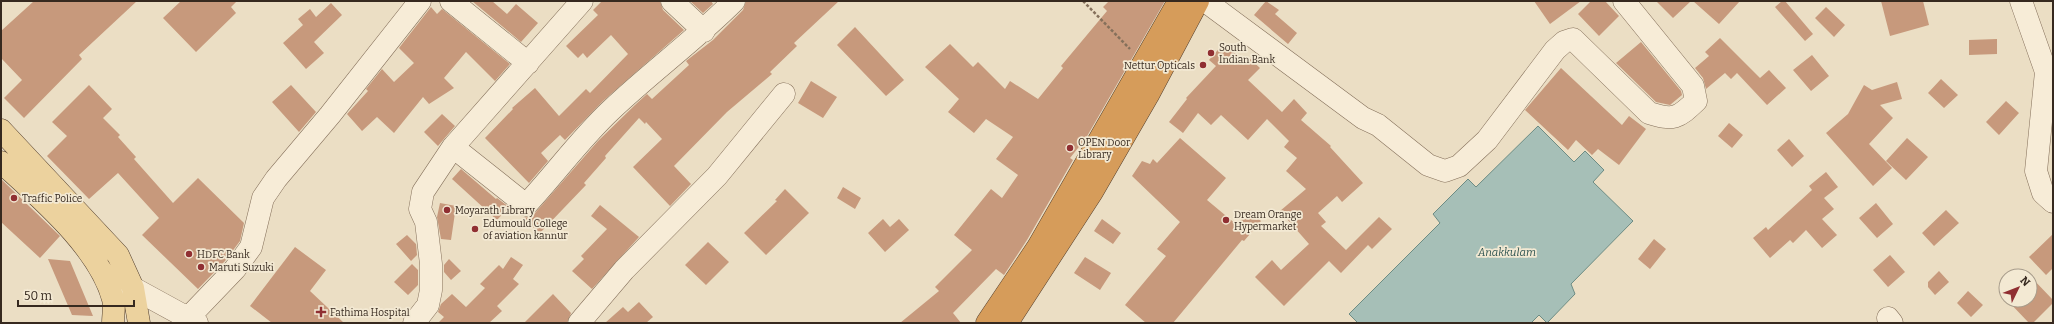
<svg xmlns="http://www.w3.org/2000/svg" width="2054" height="324" font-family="Bitter,serif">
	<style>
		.water { fill: #a6bfb7; stroke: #6d8c84 }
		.building { fill: #c7997c }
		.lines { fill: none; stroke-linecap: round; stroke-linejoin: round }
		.minor-casing { stroke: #85705b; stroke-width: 23 }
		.major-casing { stroke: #533f2f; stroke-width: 23 }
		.highway-casing { stroke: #533f2f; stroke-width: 23 }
		.path { stroke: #85705b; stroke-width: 2.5; stroke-dasharray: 3 2; stroke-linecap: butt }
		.minor { stroke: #f7ecd7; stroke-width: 22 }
		.major { stroke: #ecd29e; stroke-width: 22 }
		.highway { stroke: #d69c5a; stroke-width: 22 }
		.poi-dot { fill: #902f32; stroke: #f3e9d3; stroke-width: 1.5 }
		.labels { text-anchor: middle; stroke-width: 3.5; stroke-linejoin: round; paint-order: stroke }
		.poi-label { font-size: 10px; fill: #36291f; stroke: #f3e9d3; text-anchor: start }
		.water-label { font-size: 11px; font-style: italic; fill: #2f5451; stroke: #f3e9d3 }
	</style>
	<rect width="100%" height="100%" fill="#ebdec4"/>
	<path class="water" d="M 1538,126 L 1574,162 L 1585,151 L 1604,170 L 1593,182 L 1633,221 L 1571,284 L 1575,294 L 1547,323 L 1539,315 L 1531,323 L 1358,323 L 1349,314 L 1440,223 L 1433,214 L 1468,179 L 1476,187 Z"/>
	<path class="building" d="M 34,1 L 137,1 L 79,55 L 82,59 L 24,118 L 4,98 L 22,80 L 1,58 L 1,31 Z
		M 181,1 L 237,1 L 231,7 L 236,13 L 196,52 L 163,18 Z
		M 472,1 L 492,1 L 507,14 L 516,4 L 538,23 L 521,42 Z
		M 602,1 L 660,1 L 663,10 L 684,30 L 603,101 L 565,140 L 560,135 L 541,153 L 548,161 L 529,183 L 485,138 L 513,109 L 512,108 L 535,88 L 559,116 L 586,89 L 590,93 L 628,54 L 611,35 L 587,58 L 583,53 L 578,58 L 566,46 L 598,15 L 593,10 Z
		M 690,1 L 711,1 L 713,4 L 703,13 Z
		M 746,1 L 839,1 L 794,43 L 797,46 L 770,72 L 772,74 L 727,112 L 674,166 L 691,184 L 670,206 L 633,167 L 662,139 L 646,122 L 645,124 L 639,118 L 605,156 L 606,158 L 584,183 L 586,185 L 540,233 L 522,218 L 530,217 L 535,213 L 598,141 L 635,105 L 647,94 L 652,99 L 689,65 L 686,61 L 713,40 L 743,10 Z
		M 1109,1 L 1165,1 L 1086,138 L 1070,158 L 1073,160 L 1027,240 L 1004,275 L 996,269 L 953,313 L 961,323 L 900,323 L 939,291 L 935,287 L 972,250 L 954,235 L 991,189 L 1002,198 L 1018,175 L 996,159 L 1013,137 L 986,119 L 974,133 L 948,112 L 959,99 L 925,67 L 950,44 L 973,67 L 978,62 L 1005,89 L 1010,81 L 1038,99 L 1063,68 L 1061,66 L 1107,11 L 1103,7 Z
		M 1266,1 L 1279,10 L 1275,14 L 1297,33 L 1288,44 L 1254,15 Z
		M 1534,1 L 1581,1 L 1550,24 Z
		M 1591,1 L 1605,1 L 1619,16 L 1599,36 L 1578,14 Z
		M 1656,1 L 1691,1 L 1673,18 Z
		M 1693,1 L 1740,1 L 1719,24 Z
		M 1782,1 L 1785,1 L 1813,34 L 1805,41 L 1775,7 Z
		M 1881,1 L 1923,1 L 1929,25 L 1890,36 Z
		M 331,3 L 342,15 L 314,42 L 324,53 L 306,69 L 283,43 L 303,25 L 298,19 L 310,9 L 316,17 Z
		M 431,7 L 437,14 L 442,9 L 510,64 L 495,81 L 466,52 L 444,78 L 454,88 L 429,104 L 423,97 L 394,133 L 377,117 L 362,131 L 347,114 L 368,91 L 366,89 L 382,69 L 394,82 L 414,63 L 399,48 Z
		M 1826,7 L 1845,25 L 1834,37 L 1815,18 Z
		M 855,27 L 904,80 L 886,96 L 837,45 Z
		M 1720,38 L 1760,78 L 1769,70 L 1786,88 L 1767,105 L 1737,73 L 1731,79 L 1725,73 L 1706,89 L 1703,78 L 1695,68 L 1709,56 L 1705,52 Z
		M 1997,39 L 1997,54 L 1969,55 L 1969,40 Z
		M 1641,42 L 1681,91 L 1682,95 L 1670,105 L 1656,102 L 1616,63 Z
		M 1224,43 L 1243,61 L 1248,57 L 1260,68 L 1248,80 L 1282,112 L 1294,99 L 1307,113 L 1301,120 L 1331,146 L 1330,147 L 1363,183 L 1342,202 L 1337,196 L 1318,213 L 1326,222 L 1321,226 L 1346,250 L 1379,217 L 1392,229 L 1372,249 L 1368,245 L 1341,273 L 1329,261 L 1284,306 L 1255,277 L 1272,260 L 1281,270 L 1309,244 L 1280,211 L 1306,189 L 1286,171 L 1297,158 L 1284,147 L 1289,141 L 1267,119 L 1248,140 L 1221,115 L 1211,125 L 1198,113 L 1183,133 L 1169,122 L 1187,99 L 1186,98 L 1216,66 L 1209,60 Z
		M 1812,55 L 1829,76 L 1811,91 L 1793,70 Z
		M 1561,68 L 1622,125 L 1629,116 L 1646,129 L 1619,165 L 1598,149 L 1592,155 L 1576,140 L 1568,150 L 1525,110 Z
		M 1941,79 L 1958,95 L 1944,108 L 1928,93 Z
		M 811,81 L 837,97 L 823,118 L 798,103 Z
		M 1897,82 L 1902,99 L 1880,105 L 1893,118 L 1869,144 L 1892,168 L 1873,186 L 1826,133 L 1848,114 L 1864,85 L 1872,90 Z
		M 89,85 L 112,109 L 103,118 L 120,135 L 118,137 L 136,157 L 134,159 L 173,203 L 198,178 L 244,223 L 240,241 L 225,261 L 198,289 L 142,235 L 159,218 L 118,173 L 89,199 L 47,156 L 67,136 L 52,122 Z
		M 291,85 L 316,112 L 299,132 L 272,102 Z
		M 2006,101 L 2019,113 L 1999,135 L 1986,122 Z
		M 442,114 L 455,126 L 438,146 L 424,132 Z
		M 1729,123 L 1743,135 L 1732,148 L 1718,136 Z
		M 1180,138 L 1226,178 L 1207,200 L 1237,225 L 1249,210 L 1261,221 L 1244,241 L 1242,240 L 1173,323 L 1146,323 L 1125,305 L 1166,256 L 1157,249 L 1180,222 L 1132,176 L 1142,161 L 1150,164 L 1153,159 L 1157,163 Z
		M 1907,138 L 1928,157 L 1906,180 L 1886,161 Z
		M 1789,139 L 1804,156 L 1792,167 L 1777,150 Z
		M 461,169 L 496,199 L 497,198 L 509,207 L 497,220 L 452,179 Z
		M 1826,172 L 1838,187 L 1824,198 L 1834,209 L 1822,219 L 1837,235 L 1822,248 L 1806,230 L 1793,243 L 1790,240 L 1770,258 L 1753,238 L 1766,227 L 1768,230 L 1812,190 L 1809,186 Z
		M 1,179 L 60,236 L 40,258 L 1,222 Z
		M 843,187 L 861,198 L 855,209 L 837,198 Z
		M 785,189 L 809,213 L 766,255 L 744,233 L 777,201 L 775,200 Z
		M 440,203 L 456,206 L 451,240 L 441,239 L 437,217 Z
		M 1876,203 L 1893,224 L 1877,238 L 1859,218 Z
		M 600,205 L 639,237 L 592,289 L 572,271 L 584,259 L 581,256 L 607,229 L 591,216 Z
		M 1946,210 L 1959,223 L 1934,246 L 1922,233 Z
		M 883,219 L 890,227 L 899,219 L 909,230 L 885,252 L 868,233 Z
		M 1102,219 L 1121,233 L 1113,244 L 1094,231 Z
		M 2053,234 L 2053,268 L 2046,275 L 2029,257 Z
		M 407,235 L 416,244 L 417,255 L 411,261 L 396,244 Z
		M 1654,239 L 1666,249 L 1650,269 L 1638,259 Z
		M 708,242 L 729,262 L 706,285 L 685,265 Z
		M 295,247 L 326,270 L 310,291 L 344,323 L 272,323 L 250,306 Z
		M 1890,255 L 1905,272 L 1888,287 L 1873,270 Z
		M 511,257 L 523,265 L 513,279 L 519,284 L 497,306 L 502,311 L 489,323 L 438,323 L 444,317 L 438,312 L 441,304 L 452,294 L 466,307 L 485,288 L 480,284 L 499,265 L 503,269 Z
		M 1085,257 L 1111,273 L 1100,290 L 1074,273 Z
		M 48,259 L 70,261 L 93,316 L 72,315 Z
		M 449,259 L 461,271 L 451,280 L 444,272 L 444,265 Z
		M 412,264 L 418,270 L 418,285 L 408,295 L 394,282 Z
		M 1939,271 L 1949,282 L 1935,295 L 1928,287 L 1928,282 Z
		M 2030,276 L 2053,300 L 2053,303 L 2033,323 L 2029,323 L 2007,300 L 2030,300 Z
		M 1968,291 L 1983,305 L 1971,317 L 1957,303 Z
		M 553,294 L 571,313 L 567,323 L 524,323 Z
		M 639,302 L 653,317 L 646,323 L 605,323 L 623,307 L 628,312 Z"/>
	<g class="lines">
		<g class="minor-casing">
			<path id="minor" d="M 451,1 L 528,63
				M 672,1 L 704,31
				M 1205,1 L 1363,118 L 1378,125 L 1428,165 L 1445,171 L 1459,166 L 1487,140 L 1555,50 L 1564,42 L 1573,39 L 1649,113 C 1674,121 1678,118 1696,101 L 1693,86 L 1624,1
				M 2021,1 L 2046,72 L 2036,171 L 2043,193 L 2053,202
				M 453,147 L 526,205 C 555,174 580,139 611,110 C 651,72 695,40 734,1
				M 120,296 L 133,288 L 197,323
				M 188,318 L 235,269 L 251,247 L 263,198 L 276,179 L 330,115 L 420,1
				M 1888,318 L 1892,323
				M 414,323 L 428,305 L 431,290 L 431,264 L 426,222 L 420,209 L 423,192 L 453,147 L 582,1
				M 579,323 L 624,270 L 717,176 L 784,94"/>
		</g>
		<g class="major-casing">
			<path id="major" d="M 1,130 L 118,255 L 133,288 L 139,323
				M 1,162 C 39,197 99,247 113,299 C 115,306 113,315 113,323"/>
		</g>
		<g class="highway-casing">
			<path id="highway" d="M 987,323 L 1038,247 L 1179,1
				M 1007,323 L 1092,192 L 1148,95 L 1198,1"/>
		</g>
		<path class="path" d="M 1083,1 L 1130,49"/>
		<use href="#minor" class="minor"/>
		<use href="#major" class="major"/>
		<use href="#highway" class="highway"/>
	</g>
	<g class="poi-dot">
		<circle cx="1211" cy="53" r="4"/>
		<circle cx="1203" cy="65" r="4"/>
		<circle cx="1070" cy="148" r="4"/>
		<circle cx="14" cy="198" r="4"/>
		<circle cx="447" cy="210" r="4"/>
		<circle cx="1226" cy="220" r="4"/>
		<circle cx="475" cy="229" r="4"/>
		<circle cx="189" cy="254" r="4"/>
		<circle cx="201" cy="267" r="4"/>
		<path d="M319 306h4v4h4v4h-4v4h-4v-4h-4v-4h4z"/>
	</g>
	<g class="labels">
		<g class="poi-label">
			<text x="1219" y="51">South<tspan x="1219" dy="12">Indian Bank</tspan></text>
			<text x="1195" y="69" text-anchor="end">Nettur Opticals</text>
			<text x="1078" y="146">OPEN Door<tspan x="1078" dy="12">Library</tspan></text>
			<text x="22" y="202">Traffic Police</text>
			<text x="455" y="214">Moyarath Library</text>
			<text x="1234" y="218">Dream Orange<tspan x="1234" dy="12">Hypermarket</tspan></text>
			<text x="483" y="227">Edumould College<tspan x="483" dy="12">of aviation kannur</tspan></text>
			<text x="197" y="258">HDFC Bank</text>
			<text x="209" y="271">Maruti Suzuki</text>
			<text x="330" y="316">Fathima Hospital</text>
		</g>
		<g class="water-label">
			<text x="1507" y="256">Anakkulam</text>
		</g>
	</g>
	<rect width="2054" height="324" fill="none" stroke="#36291f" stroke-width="4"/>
	<g transform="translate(2018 288) rotate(47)"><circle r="19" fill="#f3e9d3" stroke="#a79c8b"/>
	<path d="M0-3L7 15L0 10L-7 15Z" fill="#902f32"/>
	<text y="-6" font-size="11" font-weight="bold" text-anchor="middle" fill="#36291f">N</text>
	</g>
	<path d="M18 300v6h116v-6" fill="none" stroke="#36291f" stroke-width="2"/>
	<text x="24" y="300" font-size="12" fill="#36291f" stroke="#f3e9d3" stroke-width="3" paint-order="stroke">50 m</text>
</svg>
